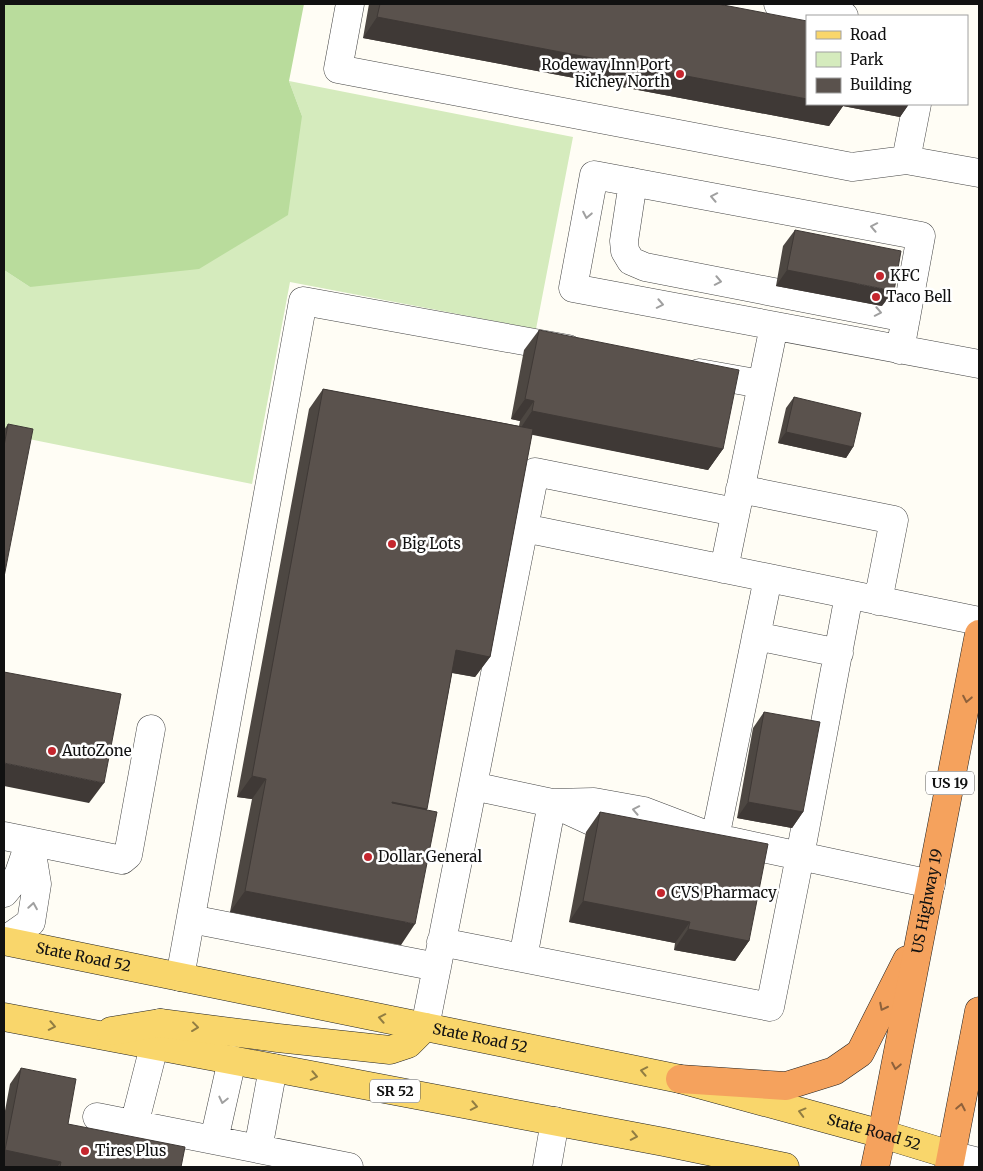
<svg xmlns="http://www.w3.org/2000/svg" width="983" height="1171" font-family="Merriweather,serif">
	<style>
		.green { fill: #d5ebbd }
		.forest { fill: #b9dc9c }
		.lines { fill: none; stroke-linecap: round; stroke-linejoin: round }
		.minor-casing { stroke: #444; stroke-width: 29 }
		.major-casing { stroke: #222; stroke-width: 29 }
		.highway-casing { stroke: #222; stroke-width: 29 }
		.minor { stroke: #fff; stroke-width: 28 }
		.major { stroke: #f9d66b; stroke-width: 28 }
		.highway { stroke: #f5a25d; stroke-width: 28 }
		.wall { fill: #4d4742 }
		.shaded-wall { fill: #3f3936 }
		.building { fill: #5a524d; stroke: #3f3936 }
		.oneway { stroke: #a0a0a0 }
		.oneway2 { stroke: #8e613b }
		.oneway3 { stroke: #917d42 }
		.poi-dot { fill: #c4262e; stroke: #fff; stroke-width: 2 }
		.labels { text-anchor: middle; stroke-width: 5; stroke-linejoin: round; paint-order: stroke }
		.shield { fill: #fff; stroke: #585858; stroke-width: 1 }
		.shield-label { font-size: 14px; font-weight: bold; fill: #111 }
		.poi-label { font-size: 15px; fill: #111; stroke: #fff; text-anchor: start }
		.street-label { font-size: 15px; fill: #111; stroke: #fff }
	</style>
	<rect width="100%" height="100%" fill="#fffdf5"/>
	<path class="green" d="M 289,81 L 573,137 L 536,329 L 290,282 L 252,484 L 4,434 L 4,270 L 30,287 L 302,116 Z"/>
	<path class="forest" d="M 4,4 L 304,4 L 289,81 L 302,116 L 288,215 L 199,269 L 30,287 L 4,270 Z"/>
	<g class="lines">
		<g class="minor-casing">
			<path id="minor" d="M 350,4 L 338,69 L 852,167 L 906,160 L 979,173
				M 778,4 L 844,16
				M 906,160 L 917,104
				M 633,182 L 624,241 L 625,251 L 631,261 L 645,267 L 906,318
				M 900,350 L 921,236 L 594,175 L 573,288 L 979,364
				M 699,373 L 761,384
				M 740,489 L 894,520 L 878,601
				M 524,528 L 979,621
				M 724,569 L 774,326
				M 756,636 L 839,653
				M 473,786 L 552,803 L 594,802 L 644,811 L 715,838
				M 4,836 L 122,860 L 128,855 L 151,729
				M 715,838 L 768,578
				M 730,841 L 931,884
				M 4,893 L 18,876 L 30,841 L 37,884 L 31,922 L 4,941
				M 191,919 L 437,967
				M 441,942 L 770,1007 L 800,856 L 849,595
				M 523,958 L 552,803 L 591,821 L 630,829
				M 180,977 L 303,301 L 568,349
				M 425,1027 L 535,472 L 735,512
				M 97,1117 L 349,1167
				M 134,1125 L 160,1023
				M 214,1140 L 232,1060
				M 258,1149 L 273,1068
				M 951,1155 L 979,1162
				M 547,1167 L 555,1121"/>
		</g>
		<g class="major-casing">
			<g id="major">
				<path id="s1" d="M 4,941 L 680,1079 L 882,1134 L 951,1155"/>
				<path d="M 4,1017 L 664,1142 L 785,1167"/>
				<path d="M 111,1031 L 160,1023 L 278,1038 L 390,1050 L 408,1044 L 425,1027"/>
			</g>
		</g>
		<g class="highway-casing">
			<g id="highway">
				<path d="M 680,1079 L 786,1086 L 834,1071 L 860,1053 L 907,960"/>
				<path id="s2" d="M 875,1167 L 882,1134 L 979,634"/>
				<path d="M 949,1167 L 979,1011"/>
			</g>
		</g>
		<use href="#minor" class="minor"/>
		<use href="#major" class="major"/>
		<use href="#highway" class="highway"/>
	</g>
	<path class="wall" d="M 369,4 L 718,4 L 909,104 L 900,117 L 843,106 L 829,126 L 363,38 Z
		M 795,230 L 882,306 L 776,286 L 783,246 Z
		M 539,330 L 723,449 L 708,470 L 532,434 L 490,657 L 475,677 L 452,673 L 401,945 L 230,912 L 252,799 L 237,797 L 309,409 L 323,389 L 519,426 L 520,421 L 511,419 L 524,350 Z
		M 794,397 L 853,447 L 846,458 L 778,443 L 786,408 Z
		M 8,424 L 4,577 L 4,430 Z
		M 764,712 L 803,812 L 792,828 L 737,818 L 753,728 Z
		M 600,812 L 749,941 L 735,961 L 674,950 L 675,943 L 569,922 L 586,832 Z
		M 21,1068 L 68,1124 L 181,1167 L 4,1167 L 4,1116 L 10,1084 Z"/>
	<path class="shaded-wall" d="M 377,17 L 807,99 L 807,104 L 909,104 L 900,117 L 843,106 L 829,126 L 363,38 Z
		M 787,270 L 894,291 L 882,306 L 776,286 Z
		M 525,399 L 534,401 L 520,421 L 511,419 Z
		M 532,411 L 723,449 L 708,470 L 518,432 Z
		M 786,432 L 853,447 L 846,458 L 778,443 Z
		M 456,650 L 490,657 L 475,677 L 442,671 Z
		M 4,763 L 104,783 L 89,803 L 4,786 Z
		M 252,776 L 266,779 L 252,799 L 237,797 Z
		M 392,802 L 427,809 L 412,829 L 378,823 Z
		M 748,802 L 803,812 L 792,828 L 737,818 Z
		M 245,891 L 415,924 L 401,945 L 230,912 Z
		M 583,901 L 690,922 L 675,943 L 569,922 Z
		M 688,929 L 749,941 L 735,961 L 674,950 Z
		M 5,1150 L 61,1162 L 57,1167 L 4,1167 L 4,1152 Z"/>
	<path class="building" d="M 380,4 L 718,4 L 807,21 L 807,99 L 377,17 Z
		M 833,104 L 843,104 L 843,106 Z
		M 795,230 L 901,251 L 894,291 L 787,270 Z
		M 539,330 L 739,370 L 723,449 L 532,411 L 534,401 L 525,399 Z
		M 323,389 L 533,429 L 490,657 L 456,650 L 427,809 L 392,802 L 392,803 L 437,812 L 415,924 L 245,891 L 266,779 L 252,776 Z
		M 794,397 L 861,413 L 853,447 L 786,432 Z
		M 8,424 L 33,429 L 4,577 L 4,446 Z
		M 4,672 L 121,694 L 104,783 L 4,763 Z
		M 764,712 L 820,722 L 803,812 L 748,802 Z
		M 600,812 L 768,844 L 749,941 L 688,929 L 690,922 L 583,901 Z
		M 21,1068 L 76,1079 L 68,1124 L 185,1147 L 181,1167 L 60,1167 L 61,1162 L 5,1150 Z"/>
	<defs><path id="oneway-chevron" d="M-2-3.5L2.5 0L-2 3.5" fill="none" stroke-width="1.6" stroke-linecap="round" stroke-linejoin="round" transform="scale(1.25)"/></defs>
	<g class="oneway">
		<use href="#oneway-chevron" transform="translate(714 197) rotate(-169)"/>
		<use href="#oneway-chevron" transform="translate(587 215) rotate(101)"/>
		<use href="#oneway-chevron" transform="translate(874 227) rotate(-169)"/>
		<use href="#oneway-chevron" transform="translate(718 281) rotate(11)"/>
		<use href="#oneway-chevron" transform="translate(660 304) rotate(11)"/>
		<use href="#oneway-chevron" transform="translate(878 312) rotate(11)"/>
		<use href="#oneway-chevron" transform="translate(636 810) rotate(-169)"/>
		<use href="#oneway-chevron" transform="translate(33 906) rotate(-81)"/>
		<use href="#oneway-chevron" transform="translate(223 1100) rotate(103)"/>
	</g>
	<g class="oneway2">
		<use href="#oneway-chevron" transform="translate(967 699) rotate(101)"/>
		<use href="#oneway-chevron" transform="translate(883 1007) rotate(117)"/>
		<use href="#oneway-chevron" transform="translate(896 1066) rotate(101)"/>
		<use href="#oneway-chevron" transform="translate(961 1107) rotate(-79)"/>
	</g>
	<g class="oneway3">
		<use href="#oneway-chevron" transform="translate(382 1018) rotate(-169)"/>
		<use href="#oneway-chevron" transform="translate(52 1026) rotate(11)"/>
		<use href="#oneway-chevron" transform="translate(195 1027) rotate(7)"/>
		<use href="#oneway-chevron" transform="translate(644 1071) rotate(-169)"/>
		<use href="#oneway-chevron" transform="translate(314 1076) rotate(11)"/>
		<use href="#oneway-chevron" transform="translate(474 1106) rotate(11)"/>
		<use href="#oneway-chevron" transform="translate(802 1112) rotate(-165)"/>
		<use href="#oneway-chevron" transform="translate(634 1136) rotate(11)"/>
	</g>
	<g class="poi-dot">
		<circle cx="680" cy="74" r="5"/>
		<circle cx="880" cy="276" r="5"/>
		<circle cx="876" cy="297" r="5"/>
		<circle cx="392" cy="544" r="5"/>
		<circle cx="52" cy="751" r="5"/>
		<circle cx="368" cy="857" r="5"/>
		<circle cx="661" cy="893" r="5"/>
		<circle cx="85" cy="1151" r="5"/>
	</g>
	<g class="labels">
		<g class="shield">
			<rect x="926" y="771.5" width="48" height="23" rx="4"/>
			<rect x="370" y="1079.5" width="50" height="23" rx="4"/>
		</g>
		<g class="shield-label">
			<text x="950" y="788">US 19</text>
			<text x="395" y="1096">SR 52</text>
		</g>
		<g class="poi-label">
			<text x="670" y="70" text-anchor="end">Rodeway Inn Port<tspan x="670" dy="17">Richey North</tspan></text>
			<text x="890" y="281">KFC</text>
			<text x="886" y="302">Taco Bell</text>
			<text x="402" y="549">Big Lots</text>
			<text x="62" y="756">AutoZone</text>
			<text x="378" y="862">Dollar General</text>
			<text x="671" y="898">CVS Pharmacy</text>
			<text x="95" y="1156">Tires Plus</text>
		</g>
		<g class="street-label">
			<text dy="5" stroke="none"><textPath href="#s2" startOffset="271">US Highway 19</textPath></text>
			<text dy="5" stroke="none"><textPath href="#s1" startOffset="81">State Road 52</textPath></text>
			<text dy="5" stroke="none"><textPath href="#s1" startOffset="486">State Road 52</textPath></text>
			<text dy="5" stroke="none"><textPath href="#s1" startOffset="891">State Road 52</textPath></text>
		</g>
	</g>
	<rect width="983" height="1171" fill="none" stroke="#111111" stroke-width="10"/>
	<rect x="806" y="15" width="162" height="90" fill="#ffffff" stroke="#a0a0a0"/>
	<rect x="816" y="31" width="25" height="8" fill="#f9d66b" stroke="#a0a0a0"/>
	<text x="850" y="40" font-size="15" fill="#111111">Road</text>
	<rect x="816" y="52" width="25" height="15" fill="#d5ebbd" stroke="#a0a0a0"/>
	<text x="850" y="65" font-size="15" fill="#111111">Park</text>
	<rect x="816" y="78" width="25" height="15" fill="#5a524d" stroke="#a0a0a0"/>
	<text x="850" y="90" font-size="15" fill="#111111">Building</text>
</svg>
